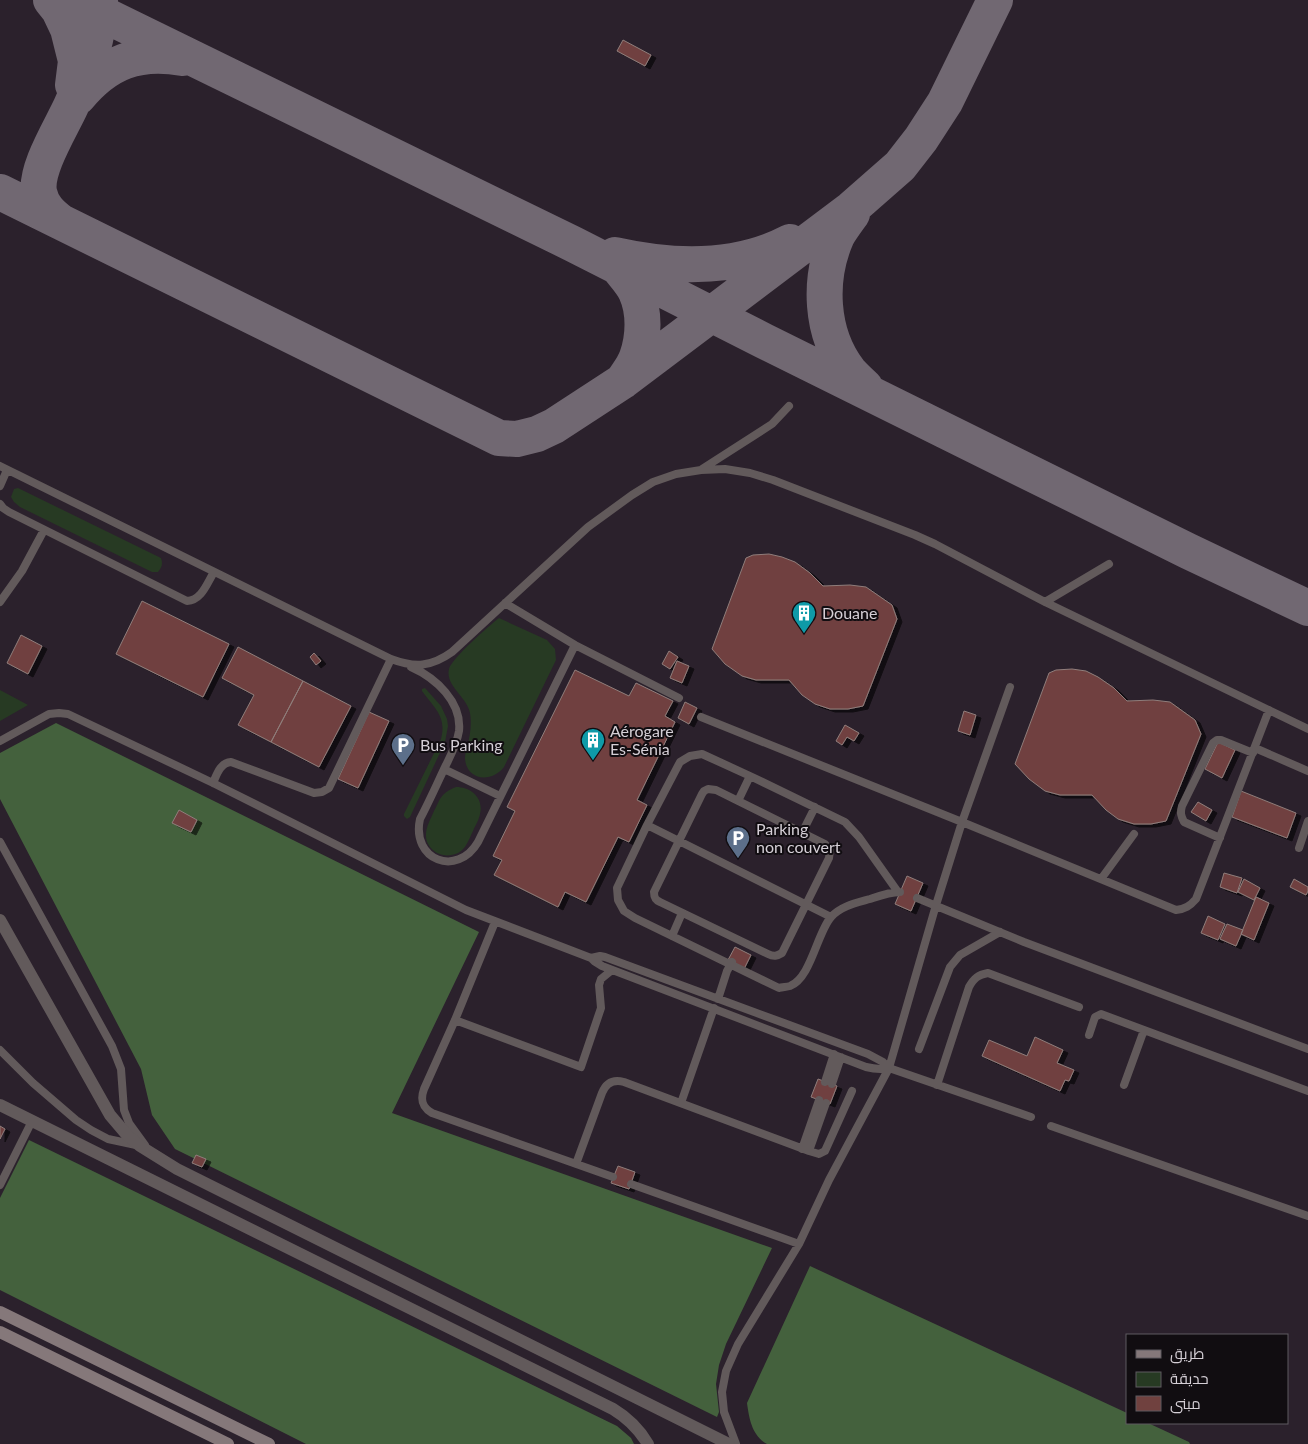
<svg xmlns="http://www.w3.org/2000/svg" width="1308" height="1444" font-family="Lato,Cairo,sans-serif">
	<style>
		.green { fill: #273a23 }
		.forest { fill: #44613d }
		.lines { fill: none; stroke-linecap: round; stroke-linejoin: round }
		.taxiway { stroke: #716872; stroke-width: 36 }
		.building { fill: #70413f; stroke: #8f7d7b; filter: url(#shadow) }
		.service { stroke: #625a5b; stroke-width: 8 }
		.tertiary { stroke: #625a5b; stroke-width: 12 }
		.secondary { stroke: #85787a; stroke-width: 12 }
		.labels { text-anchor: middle; stroke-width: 4; stroke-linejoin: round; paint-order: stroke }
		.poi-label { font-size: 16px; fill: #d5cfd6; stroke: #110d11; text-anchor: start }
	</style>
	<defs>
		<filter id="shadow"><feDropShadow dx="5" dy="3" stdDeviation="0" flood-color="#0009"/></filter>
	</defs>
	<rect width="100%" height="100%" fill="#2b212c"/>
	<path class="green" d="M 18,488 L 161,558 C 163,564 162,567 158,572 L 152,572 L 20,507 L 14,502 L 11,497 L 14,489 Z
		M 499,618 L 547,640 L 555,649 L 556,660 L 504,767 C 492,783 466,781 465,758 C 465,754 466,751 467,747 C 470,737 472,724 470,713 C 467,697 445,686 449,669 C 451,659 490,625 499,618 Z
		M 425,688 L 441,706 L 447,719 L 448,726 L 445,742 L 410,817 L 407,819 L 404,816 L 404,814 L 441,739 C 447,716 434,708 422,691 L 422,689 Z
		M 0,690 L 28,705 L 0,721 Z
		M 456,787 C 471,787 484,798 480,814 C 479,820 475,826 473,831 C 469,839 466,849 458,853 C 453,855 448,856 443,855 C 438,854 433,851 430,847 C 421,835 429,823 434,811 C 437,806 439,799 443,795 C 447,791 451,789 456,787 Z"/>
	<path class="forest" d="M 56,723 L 479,932 L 392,1113 L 772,1248 L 726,1344 L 719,1365 L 716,1384 L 719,1412 L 717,1417 L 175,1149 L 152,1115 L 141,1069 L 0,799 L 0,753 Z
		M 29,1140 L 617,1426 L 631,1438 L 634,1444 L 306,1444 L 0,1290 L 0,1198 Z
		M 810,1266 L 1127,1413 L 1127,1423 L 1148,1423 L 1189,1442 L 1190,1444 L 767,1444 C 752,1436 749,1418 747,1403 Z"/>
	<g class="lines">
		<path class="taxiway" d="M 51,0 L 59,10 L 68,29 L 76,61 L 73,85
			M 74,0 L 573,244 L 764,341 L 1188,551 L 1308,608
			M 78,97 C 107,62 138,50 183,58
			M 0,192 L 499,438 L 517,439 L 537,434 L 554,426 L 623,381 L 851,209 L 900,166 L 921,139 L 945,102 L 995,0
			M 852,214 C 847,221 841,229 837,236 C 818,279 820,333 849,371 C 854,377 860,382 865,387
			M 61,222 C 50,214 42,206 39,192 C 35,169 61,128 71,106 C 86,73 100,37 100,0
			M 615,255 C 673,268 736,270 790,242
			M 618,267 C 624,275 632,283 636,292 C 645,312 644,337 637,357 C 634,366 628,373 623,381"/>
	</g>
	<path class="building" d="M 623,40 L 651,55 L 645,66 L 617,51 Z
		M 769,554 L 782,557 L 795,562 L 810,573 L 823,586 L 850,585 L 866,587 L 892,605 L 897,619 L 863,706 L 848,709 L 830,709 L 815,704 L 802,695 L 789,680 L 756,680 L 742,676 L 725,664 L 712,649 L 746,558 L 753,555 Z
		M 142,601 L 229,644 L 203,697 L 116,654 Z
		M 21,635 L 42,646 L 28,674 L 7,663 Z
		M 238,647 L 303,681 L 271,742 L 238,725 L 254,695 L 222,678 Z
		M 669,651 L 678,657 L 670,669 L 662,664 Z
		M 314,653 L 321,661 L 316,665 L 310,657 Z
		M 677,661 L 689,666 L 682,683 L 670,678 Z
		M 1072,669 L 1086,671 L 1098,677 L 1114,688 L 1127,701 L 1153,700 L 1170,702 L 1195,720 L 1201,734 L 1166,821 L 1151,824 L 1134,824 L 1118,819 L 1106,810 L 1092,795 L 1060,795 L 1045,791 L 1029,779 L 1015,764 L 1049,673 L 1056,670 Z
		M 575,670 L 629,696 L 636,683 L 673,701 L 665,716 L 675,722 L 637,800 L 647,805 L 629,842 L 618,837 L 586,902 L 565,892 L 558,907 L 494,875 L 502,860 L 493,856 L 515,811 L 507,807 Z
		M 303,681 L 351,706 L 319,767 L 271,742 Z
		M 685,702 L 697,708 L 689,724 L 678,718 Z
		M 964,711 L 976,715 L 970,735 L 958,731 Z
		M 369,712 L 389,721 L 358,788 L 338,779 Z
		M 845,725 L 859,733 L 854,741 L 847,737 L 842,745 L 836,741 Z
		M 1218,742 L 1235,750 L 1222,778 L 1205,769 Z
		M 1241,791 L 1296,813 L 1287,838 L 1232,817 Z
		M 1198,802 L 1212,810 L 1206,821 L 1191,812 Z
		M 179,810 L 197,820 L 191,832 L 172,823 Z
		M 1224,873 L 1242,878 L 1237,893 L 1220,887 Z
		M 907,876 L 923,883 L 911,911 L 895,904 Z
		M 1244,879 L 1260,888 L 1254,900 L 1238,892 Z
		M 1294,879 L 1308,887 L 1308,891 L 1306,895 L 1290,887 Z
		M 1256,897 L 1269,903 L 1254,940 L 1241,934 Z
		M 1208,916 L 1225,924 L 1218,940 L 1201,933 Z
		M 1227,924 L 1243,930 L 1236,946 L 1220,939 Z
		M 735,947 L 751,955 L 744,969 L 728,960 Z
		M 1035,1037 L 1063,1050 L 1057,1063 L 1074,1070 L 1069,1081 L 1065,1080 L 1060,1091 L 982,1056 L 989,1040 L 1027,1056 Z
		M 818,1079 L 837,1086 L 830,1104 L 811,1097 Z
		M 0,1126 L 5,1129 L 0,1139 Z
		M 196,1155 L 206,1159 L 202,1167 L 192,1163 Z
		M 618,1166 L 635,1172 L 629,1189 L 611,1183 Z"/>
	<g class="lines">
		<path class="service" d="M 0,466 L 391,659 C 415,668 431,667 452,652 L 588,527 L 632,495 L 653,482 L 676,474 L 701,470 L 725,469 L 750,473 L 773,480 L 915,535 L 935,544 L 1045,602 L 1308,729
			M 702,469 L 772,424 L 789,406
			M 0,486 L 7,470
			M 0,504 L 3,508 L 9,512 L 187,601 C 202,600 207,583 214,572
			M 0,602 L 22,571 L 44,530
			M 1045,602 L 1109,564
			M 505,603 L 575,645 L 679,698
			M 411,667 C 436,678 462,702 459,731 C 457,744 451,755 445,767 C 437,784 429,802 420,819 C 411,860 457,878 478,842 L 575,645
			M 701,717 L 962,822 L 1176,910 C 1185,909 1190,906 1196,899 L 1269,710
			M 0,741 L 49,714 L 59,713 L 68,714 L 213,783 L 466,910 L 591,958 L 594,961 L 602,966 L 866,1067 C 874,1069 880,1070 889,1068
			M 1255,748 L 1308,771
			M 444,769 L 500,796
			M 213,783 C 217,774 220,763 231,762 L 314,793 L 322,792 L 329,788 L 391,659
			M 708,789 L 716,790 L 825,844 L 830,850 L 829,858 L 782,953 C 777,956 774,957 768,954 L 660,902 C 655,900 654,897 654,892 L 702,794 L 704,791 Z
			M 738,801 L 750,776
			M 647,825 L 831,917
			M 802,833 L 815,807
			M 1220,838 L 1184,822 C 1181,816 1180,813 1182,806 L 1213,743 L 1217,740 L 1221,740 L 1253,753
			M 0,842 L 112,1046 L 121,1069 L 124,1110 L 129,1123 L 145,1145
			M 1299,848 L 1308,821
			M 1101,879 L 1134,834
			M 898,892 L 859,837 L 845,822 L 750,776 L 702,754 L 690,756 L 680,762 L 647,825 L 617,888 L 618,900 L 624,911 L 635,918 L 779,988 C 782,987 787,987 790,986 C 811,978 817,933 831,917 C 841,906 856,903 870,899 C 879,896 890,892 900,892
			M 917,898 L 1024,942 L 1308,1049
			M 495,922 L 455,1020 L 424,1089 C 420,1100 422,1107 432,1113 L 613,1177
			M 672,936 L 682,913
			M 591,958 L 600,956 L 605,957 L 868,1054 L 883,1062 L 889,1068 L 1031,1117
			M 718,999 L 727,971 L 732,962
			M 455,1020 L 581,1067 L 601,1008 L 599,985 L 601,979 L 612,970
			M 1089,1035 L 1095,1017 L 1101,1014 L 1308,1091
			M 919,1049 L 950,967 L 960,955 L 1000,932
			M 0,1050 L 33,1083 L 76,1120 L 91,1130 L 108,1139 L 136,1145
			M 825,1082 L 834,1054
			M 832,1084 L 841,1057
			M 937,1085 L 969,987 C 974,978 978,975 988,973 L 1079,1007
			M 1124,1085 L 1144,1030
			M 681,1103 L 714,1008
			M 1051,1126 L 1308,1216
			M 802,1149 L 819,1100
			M 809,1151 L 826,1103
			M 576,1164 L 602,1093 C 606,1083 613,1079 624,1082 L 809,1151 L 819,1154 L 825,1151 L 852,1091
			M 631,1184 L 799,1244
			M 0,1185 L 32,1121
			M 736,1444 L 724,1412 L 722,1392 L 726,1371 L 738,1344 L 799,1244 L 829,1180 L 889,1068 L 936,905 L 962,822 L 1010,687"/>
		<path class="tertiary" d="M 0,920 L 110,1115 L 127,1135 L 140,1146 L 177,1169 L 729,1444
			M 0,1105 L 613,1409 C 628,1418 639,1429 648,1444"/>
		<path class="secondary" d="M 0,1312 L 269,1444
			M 0,1332 L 228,1444"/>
	</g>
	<defs>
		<g id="building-pin" transform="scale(1.25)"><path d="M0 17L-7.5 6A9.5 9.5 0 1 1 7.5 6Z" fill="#0f9aa8" stroke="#110d11"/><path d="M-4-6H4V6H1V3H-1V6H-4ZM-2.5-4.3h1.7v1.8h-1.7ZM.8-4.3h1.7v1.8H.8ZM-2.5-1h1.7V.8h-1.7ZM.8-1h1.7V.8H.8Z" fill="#fff"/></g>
		<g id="parking-pin" transform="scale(1.25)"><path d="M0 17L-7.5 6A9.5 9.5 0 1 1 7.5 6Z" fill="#5c6f8a" stroke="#110d11"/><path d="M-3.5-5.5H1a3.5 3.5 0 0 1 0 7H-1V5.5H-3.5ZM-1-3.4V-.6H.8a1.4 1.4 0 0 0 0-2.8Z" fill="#fff"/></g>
	</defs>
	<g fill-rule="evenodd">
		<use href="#building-pin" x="804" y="613"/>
		<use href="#building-pin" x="593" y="740"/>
		<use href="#parking-pin" x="403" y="745"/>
		<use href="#parking-pin" x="738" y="838"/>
	</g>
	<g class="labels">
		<g class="poi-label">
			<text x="822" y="619">Douane</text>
			<text x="610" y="737">Aérogare<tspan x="610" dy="18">Es-Sénia</tspan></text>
			<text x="420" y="751">Bus Parking</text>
			<text x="756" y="835">Parking<tspan x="756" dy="18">non couvert</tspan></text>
		</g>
	</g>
	<rect x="1126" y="1334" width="162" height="90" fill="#110d11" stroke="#5f5b60"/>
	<rect x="1136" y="1350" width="25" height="8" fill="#85787a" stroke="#5f5b60"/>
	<text x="1170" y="1359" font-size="15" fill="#d5cfd6">طريق</text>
	<rect x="1136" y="1372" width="25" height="15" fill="#273a23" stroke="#5f5b60"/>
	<text x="1170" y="1384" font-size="15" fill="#d5cfd6">حديقة</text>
	<rect x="1136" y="1396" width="25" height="15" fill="#70413f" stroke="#5f5b60"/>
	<text x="1170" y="1409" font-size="15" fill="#d5cfd6">مبنى</text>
</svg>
